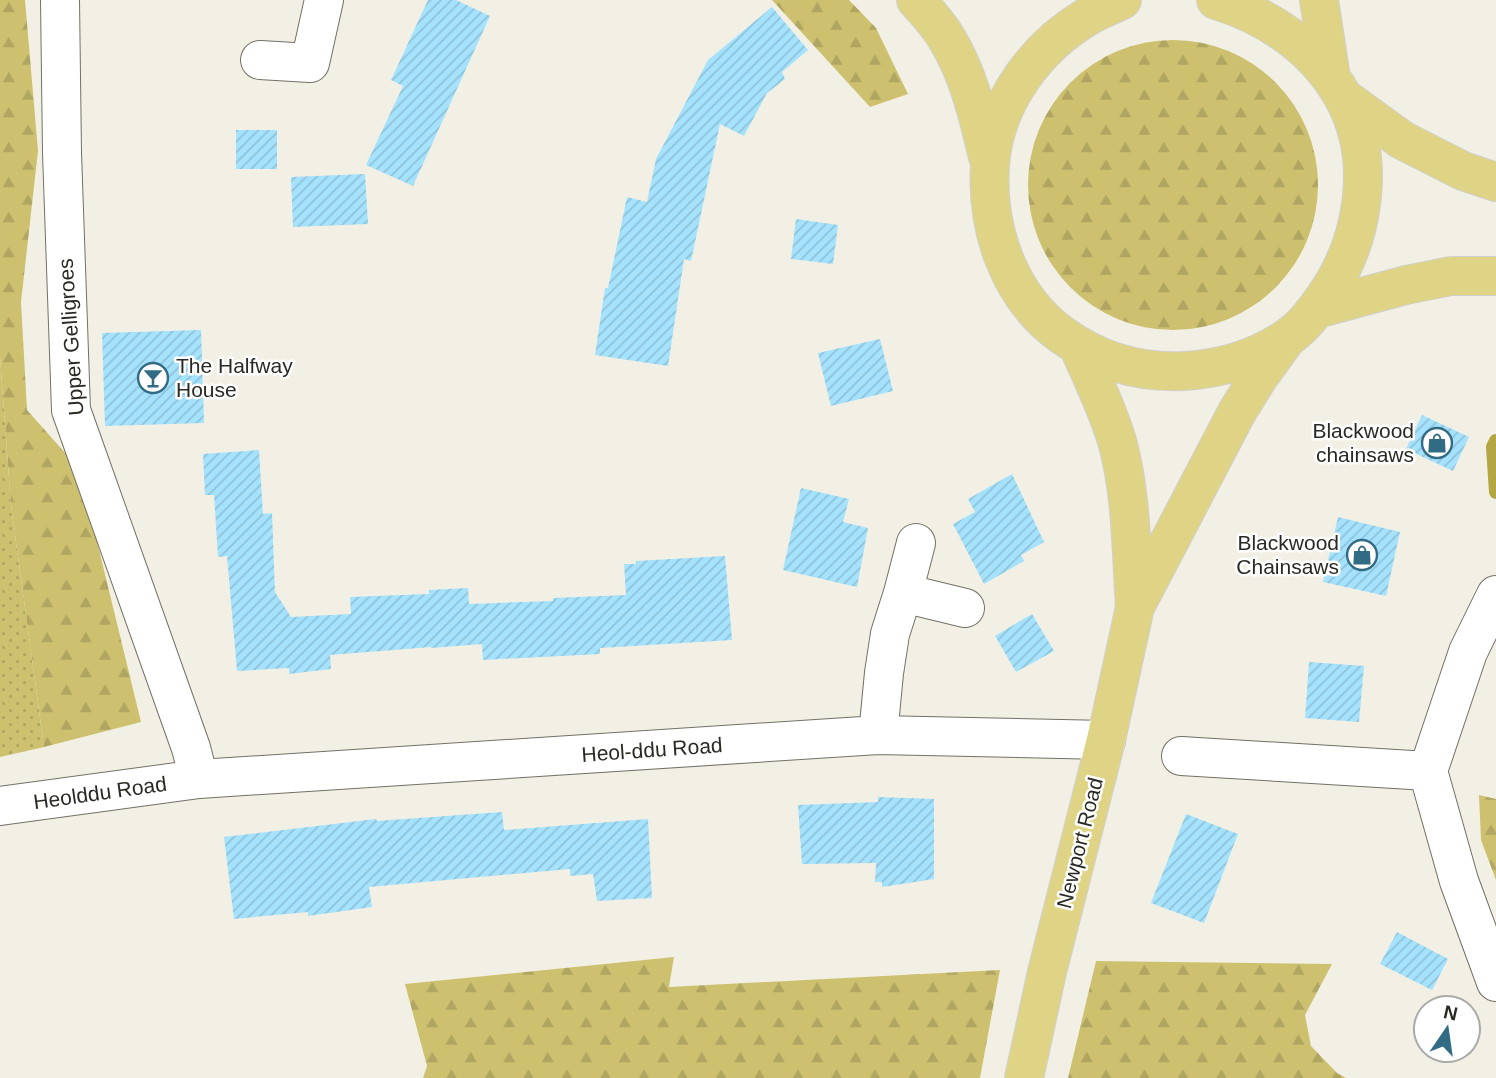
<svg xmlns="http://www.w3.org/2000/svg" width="1496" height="1078" font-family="Helvetica,sans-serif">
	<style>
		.grass { fill: url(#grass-dots) }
		.forest { fill: url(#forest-firs) }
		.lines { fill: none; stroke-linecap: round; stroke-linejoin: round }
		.stream { stroke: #b4a643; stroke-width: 14 }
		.building { fill: url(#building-hatch) }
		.minor-casing { stroke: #727166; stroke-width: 40 }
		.major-casing { stroke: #d0d0cf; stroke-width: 40 }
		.minor { stroke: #fff; stroke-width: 38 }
		.major { stroke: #dfd486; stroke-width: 38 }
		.labels { text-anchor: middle; stroke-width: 5; stroke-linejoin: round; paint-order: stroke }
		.street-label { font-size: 21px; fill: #2a2a25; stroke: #fff }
		.poi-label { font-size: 21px; fill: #2a2a25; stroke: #fff; text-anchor: end }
	</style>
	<defs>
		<pattern id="grass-dots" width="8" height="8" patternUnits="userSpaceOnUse" patternTransform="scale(1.75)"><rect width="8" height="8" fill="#cdc170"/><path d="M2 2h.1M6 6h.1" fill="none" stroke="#b0a661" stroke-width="1.8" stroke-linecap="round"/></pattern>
		<pattern id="forest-firs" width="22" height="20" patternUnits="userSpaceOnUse" patternTransform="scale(1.75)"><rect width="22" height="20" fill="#cdc170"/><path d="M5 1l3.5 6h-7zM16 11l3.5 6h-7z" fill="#b0a661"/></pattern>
		<pattern id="building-hatch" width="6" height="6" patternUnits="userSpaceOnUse" patternTransform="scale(1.75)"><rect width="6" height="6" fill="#a5e2fd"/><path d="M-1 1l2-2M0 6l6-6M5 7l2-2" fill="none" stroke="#8ec2d9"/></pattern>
	</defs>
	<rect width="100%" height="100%" fill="#f2f0e4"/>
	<path class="grass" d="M 0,357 L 11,505 L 44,747 L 0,757 Z"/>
	<path class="forest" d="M 0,0 L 25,0 L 38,151 L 21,302 L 27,410 L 67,455 L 93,525 L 141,722 L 44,747 L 11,505 L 0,357 Z
		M 772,0 L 849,0 L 876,28 L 908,94 L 870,107 Z
		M1028 185a145 145 0 1 1 290 0a145 145 0 1 1-290 0Z
		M 1479,795 L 1496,799 L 1496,880 L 1481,840 Z
		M 674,957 L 669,987 L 1000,970 L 980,1078 L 423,1078 L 427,1066 L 405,984 Z
		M 1096,961 L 1332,964 L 1305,1015 L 1311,1046 L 1337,1073 L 1346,1078 L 1068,1078 Z"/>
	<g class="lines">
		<path class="stream" d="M 1496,441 L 1493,447 L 1496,492"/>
	</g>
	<path class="building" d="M 428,0 L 456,0 L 490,16 L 413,186 L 366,165 L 403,86 L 391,80 Z
		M 772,7 L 808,50 L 782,72 L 785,79 L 767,93 L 744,136 L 720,124 L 691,261 L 684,259 L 668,366 L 595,355 L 605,288 L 608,288 L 627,197 L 647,202 L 656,159 L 708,60 Z
		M 236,130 L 277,130 L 277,169 L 236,169 Z
		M 365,174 L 368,224 L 293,227 L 291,177 Z
		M 796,219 L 838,225 L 833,264 L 791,259 Z
		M 201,330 L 204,423 L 105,426 L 102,333 Z
		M 880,339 L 893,391 L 831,406 L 818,353 Z
		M 1422,415 L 1469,437 L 1453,471 L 1406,449 Z
		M 259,450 L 263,514 L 272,513 L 275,592 L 291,617 L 351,614 L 350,597 L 429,594 L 429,590 L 468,588 L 469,604 L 553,601 L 553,598 L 626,595 L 624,564 L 636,564 L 636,561 L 725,556 L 732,640 L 600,648 L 600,654 L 483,660 L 482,644 L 431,648 L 431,647 L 330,655 L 331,669 L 289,674 L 289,668 L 237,671 L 227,556 L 218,557 L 214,495 L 205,495 L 203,454 Z
		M 1012,474 L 1044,542 L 1021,555 L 1024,561 L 984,584 L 953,524 L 975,512 L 968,499 Z
		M 801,488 L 849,499 L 843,522 L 868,528 L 857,587 L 783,570 Z
		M 1338,517 L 1400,532 L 1386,596 L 1323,582 Z
		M 1032,614 L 1054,651 L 1016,672 L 995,636 Z
		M 1309,662 L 1364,666 L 1359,722 L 1305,718 Z
		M 878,797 L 934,799 L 934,879 L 882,887 L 882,882 L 875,882 L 876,863 L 802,864 L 798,805 L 878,802 Z
		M 502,812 L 504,830 L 648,819 L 652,898 L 597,901 L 593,874 L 570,876 L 570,869 L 369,887 L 372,907 L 308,916 L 308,912 L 234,919 L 224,837 L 376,819 L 377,821 Z
		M 1186,814 L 1238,834 L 1204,923 L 1151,903 Z
		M 1397,932 L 1448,959 L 1432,990 L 1380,964 Z"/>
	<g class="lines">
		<g class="minor-casing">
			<path id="minor" d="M 60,0 L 62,153 L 71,410 L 191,748 L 199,779
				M 260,60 L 310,63 L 324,0
				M 903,593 L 965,608
				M 1496,595 L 1468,652 L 1428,771 L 1459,881 L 1496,982
				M 878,735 L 884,673 L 890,634 L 903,593 L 916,543
				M 1181,756 L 1428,771
				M 0,806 L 199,779 L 878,735 L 1106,740"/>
		</g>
		<g class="major-casing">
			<path id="major" d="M 916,0 C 927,12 939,25 947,39 C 969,75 978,116 988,157
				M 1122,0 C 1112,5 1101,9 1092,14 C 1037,45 994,102 990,166 C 986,229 1009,297 1062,335 C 1098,361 1139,373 1184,371 C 1220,369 1257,358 1287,338 C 1302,328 1314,313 1324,298 C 1364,242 1378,160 1343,97 C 1316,48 1268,16 1216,0
				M 1319,0 L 1331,78
				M 1344,98 L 1402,140 L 1463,171 L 1496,182
				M 1317,309 L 1406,285 L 1451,276 L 1496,276
				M 1078,346 C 1092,377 1107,408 1117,441 C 1132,495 1131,552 1135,607
				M 1024,1078 L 1047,972 L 1106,740 L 1135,607 L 1237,412 L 1258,378 L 1284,342"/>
		</g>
		<use href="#minor" class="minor"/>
		<use href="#major" class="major"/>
	</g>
	<defs>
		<g id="bar-ring" transform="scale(1.575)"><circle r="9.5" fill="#fff" stroke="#316c84" stroke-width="1.5"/><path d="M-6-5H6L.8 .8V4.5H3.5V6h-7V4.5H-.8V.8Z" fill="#316c84"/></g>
		<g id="shop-ring" transform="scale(1.575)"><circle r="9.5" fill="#fff" stroke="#316c84" stroke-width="1.5"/><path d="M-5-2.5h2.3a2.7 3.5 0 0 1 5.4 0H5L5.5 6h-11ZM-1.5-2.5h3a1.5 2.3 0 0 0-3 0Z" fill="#316c84"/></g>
	</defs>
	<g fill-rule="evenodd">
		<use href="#bar-ring" x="153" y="378"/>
		<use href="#shop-ring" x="1437" y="443"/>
		<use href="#shop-ring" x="1362" y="555"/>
	</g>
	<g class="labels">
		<g class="street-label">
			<text transform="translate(71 337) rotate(-94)" y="7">Upper Gelligroes</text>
			<text transform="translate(652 750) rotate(-4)" y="7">Heol-ddu Road</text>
			<text transform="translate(100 793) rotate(-8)" y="7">Heolddu Road</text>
			<text transform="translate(1080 843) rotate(-76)" y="7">Newport Road</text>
		</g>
		<g class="poi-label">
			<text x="176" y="373" text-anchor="start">The Halfway<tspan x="176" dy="24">House</tspan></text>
			<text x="1414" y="438">Blackwood<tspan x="1414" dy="24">chainsaws</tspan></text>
			<text x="1339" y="550">Blackwood<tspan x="1339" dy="24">Chainsaws</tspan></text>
		</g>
	</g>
	<g transform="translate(1447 1029) rotate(13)"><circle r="33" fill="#ffffff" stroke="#aaaaa8" stroke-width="2"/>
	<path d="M0-5L12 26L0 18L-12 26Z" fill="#316c84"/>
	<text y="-10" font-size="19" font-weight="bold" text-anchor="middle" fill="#2a2a25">N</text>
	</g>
</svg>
